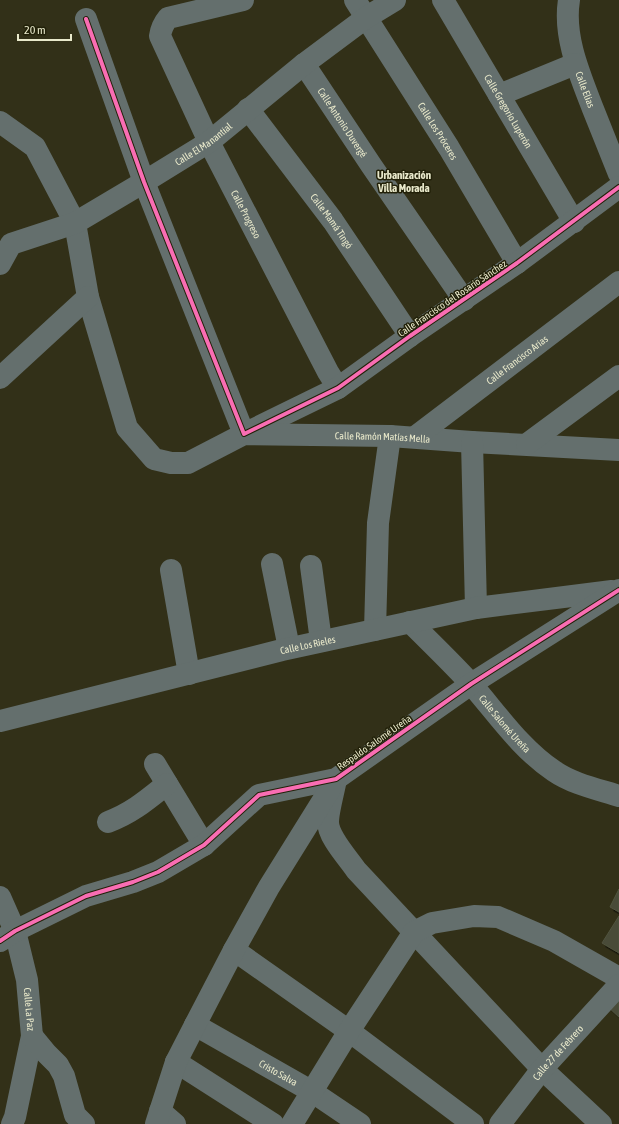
<svg xmlns="http://www.w3.org/2000/svg" width="619" height="1124" font-family="'Asap Condensed',sans-serif">
	<style>
		.building { fill: #484b37; stroke: #51543f; filter: url(#shadow) }
		.lines { fill: none; stroke-linecap: round; stroke-linejoin: round }
		.minor { stroke: #646f6d; stroke-width: 22 }
		.cycleway-casing { stroke: #222109; stroke-width: 6 }
		.cycleway { stroke: #f96db3; stroke-width: 4 }
		.labels { text-anchor: middle; stroke-width: 3; stroke-linejoin: round; paint-order: stroke }
		.street-label { font-size: 10px; fill: #e9e9cb; stroke: #222109 }
		.neighbourhood-label { font-size: 11px; font-weight: bold; fill: #e9e9cb; stroke: #222109 }
	</style>
	<defs>
		<filter id="shadow"><feDropShadow dx="3.5" dy="3.5" stdDeviation="0" flood-color="#0009"/></filter>
	</defs>
	<rect width="100%" height="100%" fill="#323018"/>
	<path class="building" d="M 619,889 L 619,912 L 610,907 Z
		M 619,916 L 619,953 L 602,943 Z
		M 619,993 L 619,1017 L 607,1006 Z"/>
	<g class="lines">
		<g class="minor">
			<path id="s1" d="M 243,0 L 168,18 C 163,24 161,29 160,36 L 209,142 L 328,372 L 338,388"/>
			<path id="s2" d="M 355,0 L 449,148 L 517,263"/>
			<path id="s3" d="M 443,0 L 574,222"/>
			<path id="s4" d="M 569,0 C 563,37 580,75 593,109 C 602,131 610,152 619,174"/>
			<path d="M 86,19 L 144,182 L 244,434 L 338,388 L 410,336 L 517,263 L 619,187"/>
			<path id="s5" d="M 304,64 L 371,165 L 464,300"/>
			<path d="M 499,95 L 575,64"/>
			<path id="s6" d="M 248,109 L 333,221 L 410,336"/>
			<path id="s7" d="M 0,122 L 35,147 L 75,223 L 88,297 L 127,428 L 154,459 L 171,463 L 188,463 L 244,434 L 390,436 L 472,442 L 619,450"/>
			<path id="s8" d="M 0,264 L 11,244 L 75,223 L 144,182 L 209,142 L 304,64 L 367,17 L 395,0"/>
			<path d="M 0,378 L 88,297"/>
			<path id="s9" d="M 415,437 L 619,282"/>
			<path d="M 472,442 L 476,608"/>
			<path d="M 527,444 L 619,376"/>
			<path d="M 272,564 L 289,648"/>
			<path d="M 311,566 L 321,641"/>
			<path d="M 171,570 L 189,674"/>
			<path id="s10" d="M 410,622 C 431,643 452,663 472,685 C 498,715 521,749 554,771 C 573,784 597,789 619,796"/>
			<path d="M 375,630 L 378,523 L 390,436"/>
			<path id="s11" d="M 0,721 L 282,650 L 476,608 L 612,591"/>
			<path d="M 155,764 L 204,845"/>
			<path d="M 336,779 C 334,791 328,811 328,822 C 328,837 348,858 356,870 L 542,1069 L 601,1124"/>
			<path d="M 108,822 C 132,813 147,800 167,784"/>
			<path id="s12" d="M 0,897 L 15,931 L 27,980 L 32,1036 L 15,1117 L 12,1124"/>
			<path d="M 0,941 L 15,931 L 86,896 L 133,882 L 158,872 L 204,845 L 259,795 L 336,779 L 471,684 L 619,590"/>
			<path d="M 234,950 L 349,1031 L 473,1124"/>
			<path id="s13" d="M 195,1025 L 311,1091 L 360,1124"/>
			<path d="M 32,1036 L 46,1053 L 58,1065 L 64,1076 L 75,1115 L 84,1124"/>
			<path d="M 176,1062 L 273,1124"/>
			<path d="M 160,1111 L 175,1124"/>
			<path d="M 156,1124 L 176,1062 L 195,1025 L 234,950 L 269,887 L 330,789"/>
			<path d="M 292,1124 L 349,1031 L 414,932 L 432,923 L 474,916 L 498,917 L 554,941 L 619,978"/>
			<path id="s14" d="M 500,1124 L 542,1069 L 619,985"/>
		</g>
		<g class="cycleway-casing">
			<path id="cycleway" d="M 86,19 L 144,182 L 244,434 L 338,388 L 410,336 L 517,263 L 619,187
				M 0,941 L 15,931 L 86,896 L 133,882 L 158,872 L 204,845 L 259,795 L 336,779 L 471,684 L 619,590"/>
		</g>
		<use href="#cycleway" class="cycleway"/>
	</g>
	<g class="labels">
		<g class="street-label">
			<text dy="4" stroke="none"><textPath href="#s4" startOffset="92">Calle Elías</textPath></text>
			<text dy="4" stroke="none"><textPath href="#s3" startOffset="129">Calle Gregorio Luperón</textPath></text>
			<text dy="4" stroke="none"><textPath href="#s5" startOffset="70">Calle Antonio Duvergé</textPath></text>
			<text dy="4" stroke="none"><textPath href="#s2" startOffset="155">Calle Los Próceres</textPath></text>
			<text dy="4" stroke="none"><textPath href="#s8" startOffset="241">Calle El Manantial</textPath></text>
			<text dy="4" stroke="none"><textPath href="#s1" startOffset="295">Calle Progreso</textPath></text>
			<text dy="4" stroke="none"><textPath href="#s6" startOffset="140">Calle Mamá Tingó</textPath></text>
			<text transform="translate(452 298) rotate(-34)" y="4">Calle Francisco del Rosario Sánchez</text>
			<text dy="4" stroke="none"><textPath href="#s9" startOffset="128">Calle Francisco Arias</textPath></text>
			<text dy="4" stroke="none"><textPath href="#s7" startOffset="618">Calle Ramón Matías Mella</textPath></text>
			<text dy="4" stroke="none"><textPath href="#s11" startOffset="317">Calle Los Rieles</textPath></text>
			<text dy="4" stroke="none"><textPath href="#s10" startOffset="139">Calle Salomé Ureña</textPath></text>
			<text transform="translate(374 742) rotate(-35)" y="4">Respaldo Salomé Ureña</text>
			<text dy="4" stroke="none"><textPath href="#s12" startOffset="117">Calle La Paz</textPath></text>
			<text dy="4" stroke="none"><textPath href="#s14" startOffset="92">Calle 27 de Febrero</textPath></text>
			<text dy="4" stroke="none"><textPath href="#s13" startOffset="96">Cristo Salva</textPath></text>
		</g>
		<g class="neighbourhood-label">
			<text x="404" y="179">Urbanización<tspan x="404" dy="13">Villa Morada</tspan></text>
		</g>
	</g>
	<path d="M18 34v6h53v-6" fill="none" stroke="#e9e9cb" stroke-width="2"/>
	<text x="24" y="34" font-size="12" fill="#e9e9cb" stroke="#222109" stroke-width="3" paint-order="stroke">20 m</text>
</svg>
